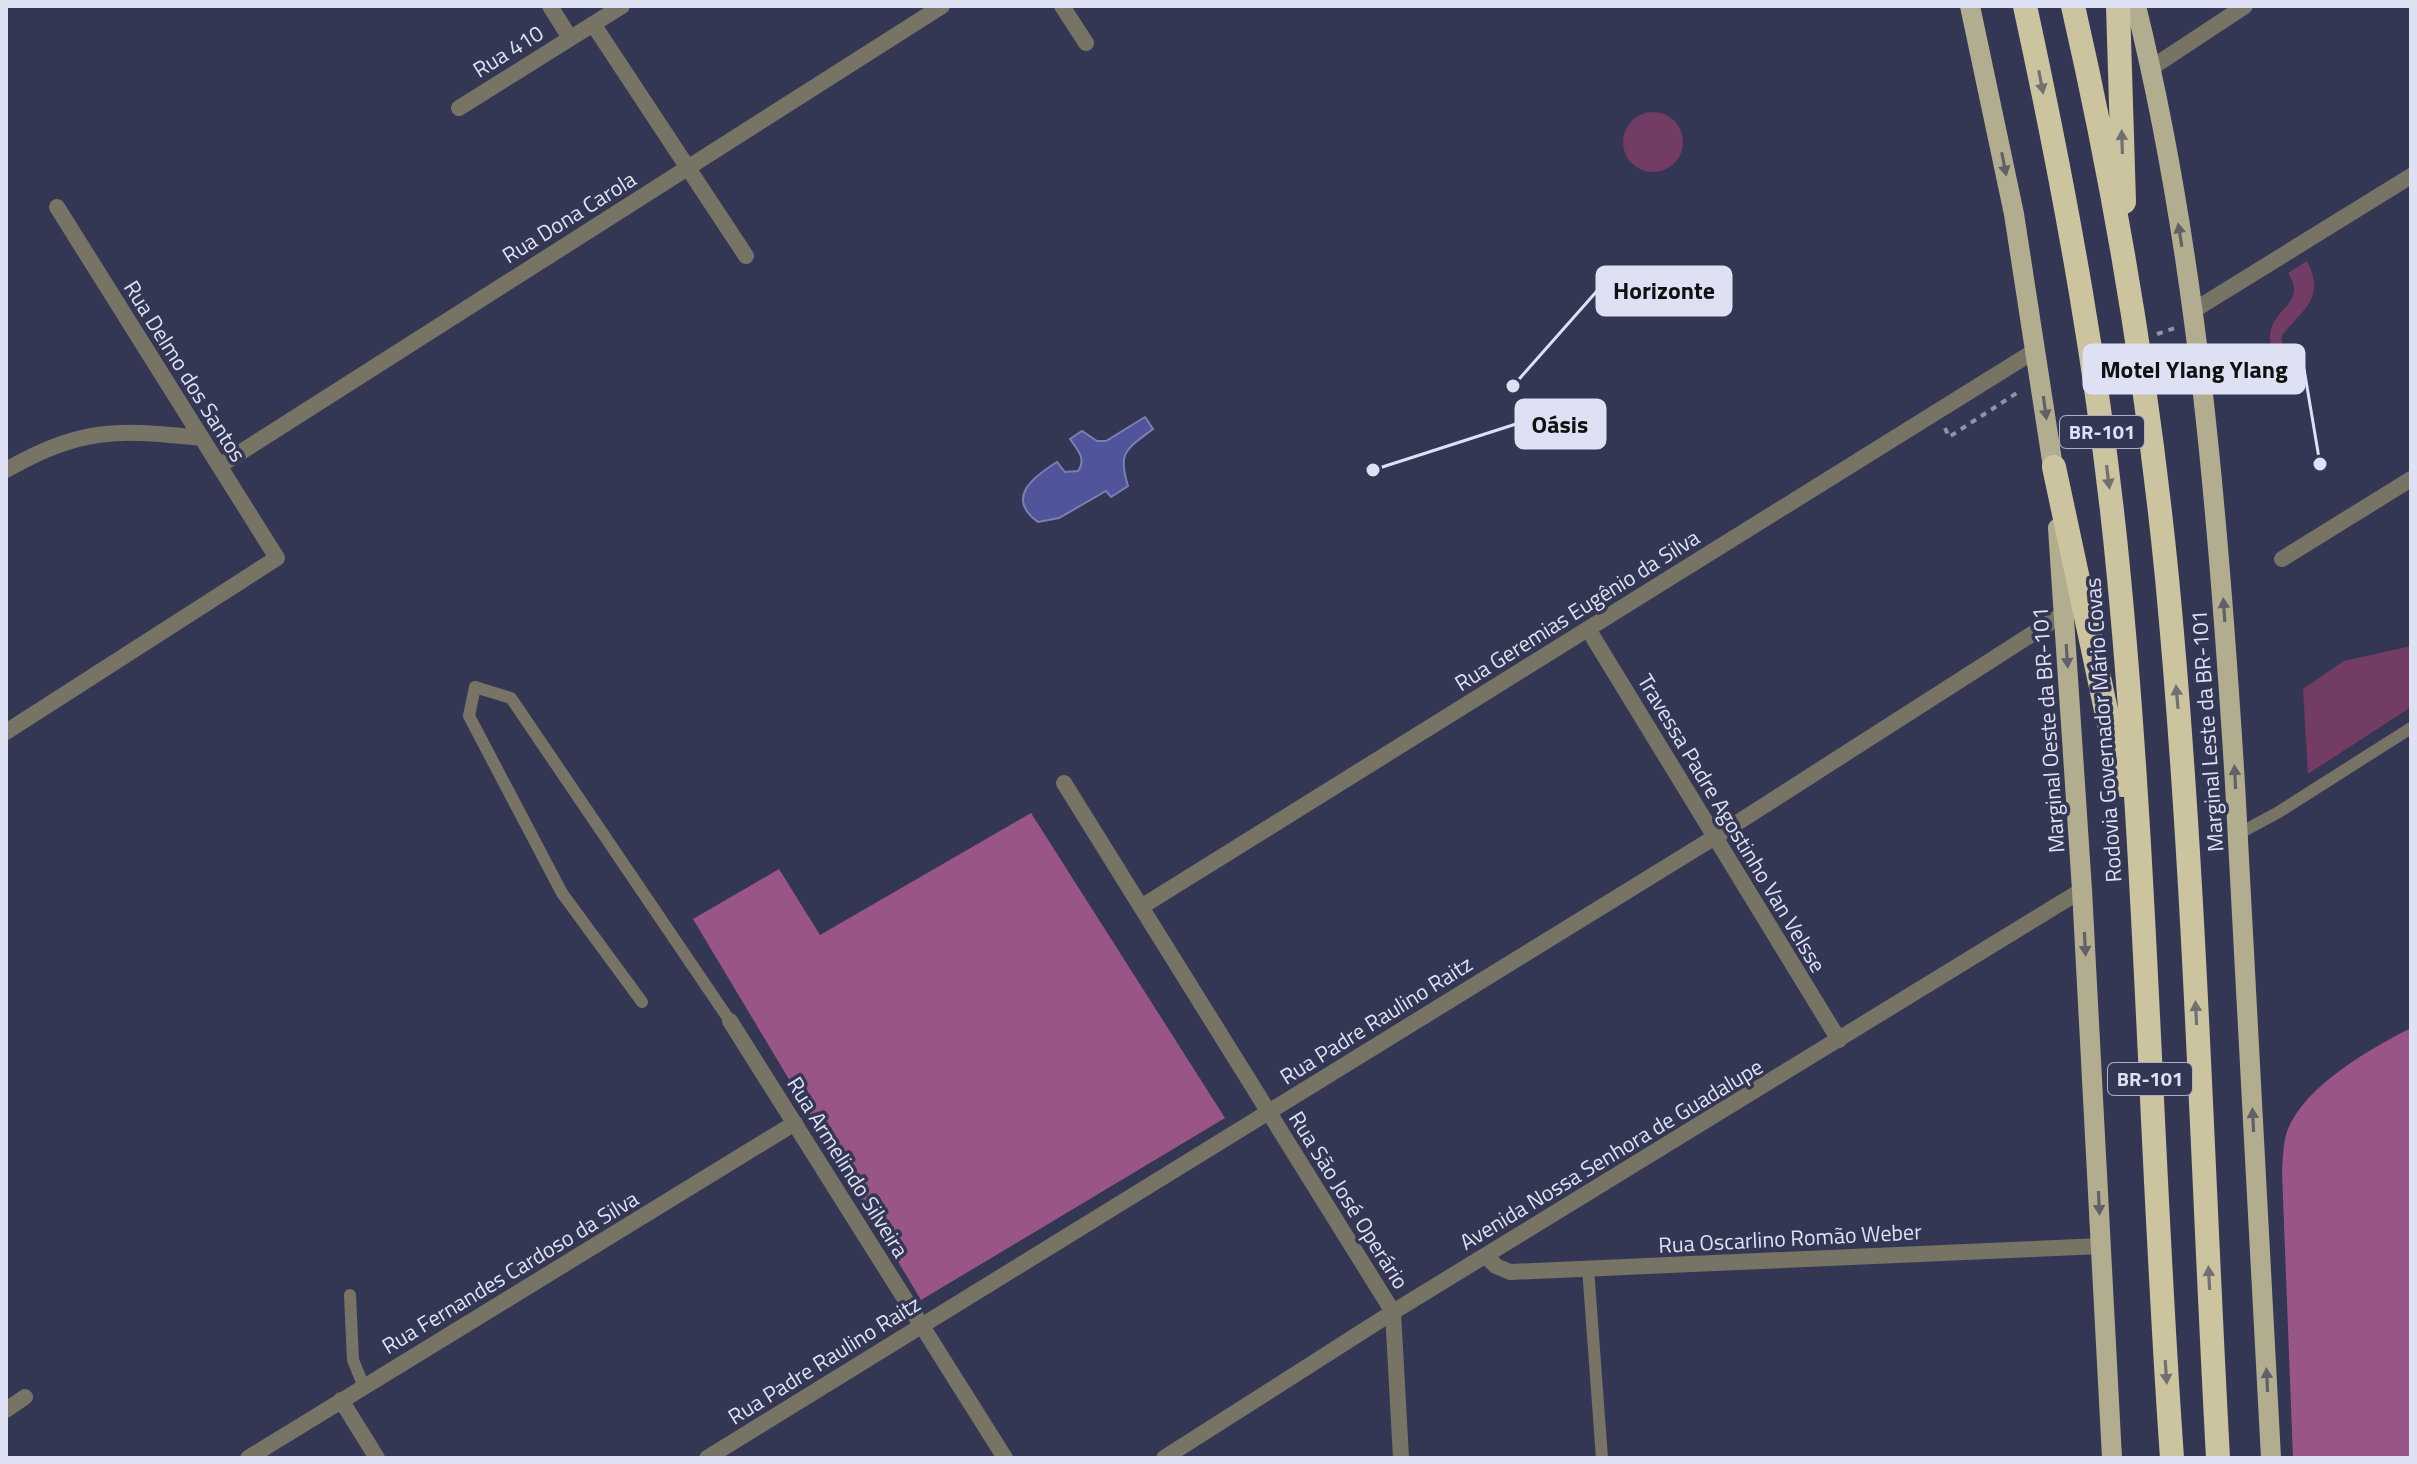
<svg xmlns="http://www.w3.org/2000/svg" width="2417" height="1464" font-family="'Titillium Web',sans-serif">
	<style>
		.green { fill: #733c64 }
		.forest { fill: #9a5587 }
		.water { fill: #50549a; stroke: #7b7eb5; stroke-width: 2 }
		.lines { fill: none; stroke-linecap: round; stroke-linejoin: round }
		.path { stroke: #8f92a9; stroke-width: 4; stroke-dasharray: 6 6; stroke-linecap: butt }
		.service { stroke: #777466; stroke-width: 12 }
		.minor { stroke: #777466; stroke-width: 16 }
		.tertiary { stroke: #777466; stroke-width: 16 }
		.primary { stroke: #b3ad8f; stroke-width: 20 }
		.motorway { stroke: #cbc49f; stroke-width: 24 }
		.oneway { fill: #706f72 }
		.oneway2 { fill: #606069 }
		.labels { text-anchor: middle; stroke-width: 7; stroke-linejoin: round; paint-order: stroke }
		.shield { fill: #343754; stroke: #abaec3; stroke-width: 2 }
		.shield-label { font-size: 20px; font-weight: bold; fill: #dee1f3 }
		.street-label { font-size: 22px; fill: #dee1f3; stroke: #343754 }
		.leader { fill: none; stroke: #dee1f3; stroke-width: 3 }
		.callout-dot { fill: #dee1f3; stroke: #343754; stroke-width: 3 }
		.callout { fill: #dee1f3; stroke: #dee1f3; stroke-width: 3 }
		.callout-label { font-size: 24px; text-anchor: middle; font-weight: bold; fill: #111 }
	</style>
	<rect width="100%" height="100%" fill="#343754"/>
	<path class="green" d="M1623 142a30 30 0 1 1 60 0a30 30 0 1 1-60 0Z
		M 2307,261 C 2326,297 2303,310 2283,334 L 2281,339 L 2285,349 L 2274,356 C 2255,308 2312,310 2288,273 Z
		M 2411,646 L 2411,707 L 2308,774 L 2303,689 L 2344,661 Z"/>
	<path class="forest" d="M 1031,813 L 1225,1118 L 921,1300 L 693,919 L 779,869 L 820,935 Z
		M 2411,1028 L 2411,1458 L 2293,1458 L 2282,1172 C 2283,1159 2283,1141 2288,1129 C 2306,1085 2370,1049 2411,1028 Z"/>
	<path class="water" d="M 1145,417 L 1153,429 C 1127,449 1117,451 1128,486 L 1111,497 L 1106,491 L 1059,518 L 1038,522 C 1005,498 1033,477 1057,462 L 1065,472 L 1078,471 C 1087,459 1077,449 1070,439 L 1082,431 L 1097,441 L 1106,441 Z"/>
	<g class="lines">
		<path class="path" d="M 2157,334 L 2175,328
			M 1945,428 L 1949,437 L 2020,391"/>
		<path class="service" d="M 2238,834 L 2277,813 L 2411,728
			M 642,1002 L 562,893 L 469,716 L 475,687 L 511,698 L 730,1021
			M 1588,1268 L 1602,1458
			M 350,1295 L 353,1360 L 364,1387"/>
		<path class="minor" d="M 550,6 L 570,38
			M 1062,6 L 1086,43
			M 593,24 L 746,256
			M 2151,68 L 2245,6
			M 459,108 L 622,6
			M 2191,312 L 2411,176
			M 219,466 L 942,6
			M 6,470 C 83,427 117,429 202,438
			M 2282,559 L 2411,479
			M 1588,629 L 1839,1040
			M 6,732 L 277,558 L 57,207
			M 1064,783 L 1393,1312 L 1401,1458
			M 1141,907 L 2036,350
			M 730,1021 L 1005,1458
			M 1486,1256 L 1496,1266 L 1510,1272 L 2101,1246
			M 341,1400 L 377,1458
			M 6,1410 L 25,1397
			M 248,1458 L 795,1123
			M 707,1458 L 1715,837 L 2065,613"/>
		<path class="tertiary" d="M 1164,1458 L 1393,1312 L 2082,890"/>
		<path class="primary" d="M 1970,6 L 2014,214 L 2055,480
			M 2136,6 C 2198,257 2219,526 2235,784 C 2248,1008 2259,1233 2271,1458
			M 2058,528 L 2082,890 L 2112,1458"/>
		<path class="motorway" d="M 2025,6 C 2066,195 2101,386 2119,578 C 2147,871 2151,1165 2172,1458
			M 2073,6 C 2116,194 2148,386 2167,578 C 2195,871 2202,1165 2218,1458
			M 2118,6 L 2124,202
			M 2054,467 L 2122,785"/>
	</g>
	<defs><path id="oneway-solid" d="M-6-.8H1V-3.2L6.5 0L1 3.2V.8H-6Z" transform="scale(2)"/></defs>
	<g class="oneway">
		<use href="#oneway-solid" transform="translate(2041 82) rotate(79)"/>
		<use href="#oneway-solid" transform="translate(2122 142) rotate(-92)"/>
		<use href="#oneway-solid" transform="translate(2108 477) rotate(83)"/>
		<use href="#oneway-solid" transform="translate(2177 697) rotate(-95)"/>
		<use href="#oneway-solid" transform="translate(2196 1013) rotate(-93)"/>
		<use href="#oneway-solid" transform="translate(2209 1278) rotate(-93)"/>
		<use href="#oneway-solid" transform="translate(2166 1372) rotate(86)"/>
	</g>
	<g class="oneway2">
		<use href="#oneway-solid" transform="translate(2004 164) rotate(79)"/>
		<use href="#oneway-solid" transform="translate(2180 235) rotate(-99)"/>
		<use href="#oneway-solid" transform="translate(2045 408) rotate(82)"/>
		<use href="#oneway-solid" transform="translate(2224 610) rotate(-94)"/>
		<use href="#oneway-solid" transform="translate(2067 656) rotate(86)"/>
		<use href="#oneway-solid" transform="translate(2235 777) rotate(-93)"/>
		<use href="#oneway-solid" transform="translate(2085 944) rotate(87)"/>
		<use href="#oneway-solid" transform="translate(2253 1120) rotate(-93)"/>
		<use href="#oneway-solid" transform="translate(2099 1203) rotate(87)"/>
		<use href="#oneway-solid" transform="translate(2267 1380) rotate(-93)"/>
	</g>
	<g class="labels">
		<g class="shield">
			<rect x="2060" y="416" width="84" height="32" rx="6"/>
			<rect x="2108" y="1063" width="84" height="32" rx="6"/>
		</g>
		<g class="shield-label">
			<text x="2102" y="439">BR-101</text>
			<text x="2150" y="1086">BR-101</text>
		</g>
		<g class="street-label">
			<text transform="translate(508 51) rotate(-32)" y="8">Rua 410</text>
			<text transform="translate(569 217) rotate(-32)" y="8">Rua Dona Carola</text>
			<text transform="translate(185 371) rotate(58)" y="8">Rua Delmo dos Santos</text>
			<text transform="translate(1577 610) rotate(-32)" y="8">Rua Geremias Eugênio da Silva</text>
			<text transform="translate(2048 730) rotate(-94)" y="8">Marginal Oeste da BR-101</text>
			<text transform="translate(2103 730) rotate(-94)" y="8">Rodovia Governador Mário Covas</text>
			<text transform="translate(2207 731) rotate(-94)" y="8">Marginal Leste da BR-101</text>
			<text transform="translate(1732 823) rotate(59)" y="8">Travessa Padre Agostinho Van Velsse</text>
			<text transform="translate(1376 1020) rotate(-32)" y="8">Rua Padre Raulino Raitz</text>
			<text transform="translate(1611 1154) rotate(-31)" y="8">Avenida Nossa Senhora de Guadalupe</text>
			<text transform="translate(848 1167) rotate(58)" y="8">Rua Armelindo Silveira</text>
			<text transform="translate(1349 1200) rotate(58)" y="8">Rua São José Operário</text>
			<text transform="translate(1790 1238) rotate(-3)" y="8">Rua Oscarlino Romão Weber</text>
			<text transform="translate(510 1272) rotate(-31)" y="8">Rua Fernandes Cardoso da Silva</text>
			<text transform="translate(824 1360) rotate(-32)" y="8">Rua Padre Raulino Raitz</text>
		</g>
	</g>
	<path class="leader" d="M1513 386L1597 291M2320 464L2304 369M1373 470L1516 424"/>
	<g class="callout-dot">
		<circle cx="1513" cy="386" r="8"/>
		<circle cx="2320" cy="464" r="8"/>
		<circle cx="1373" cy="470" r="8"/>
	</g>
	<g class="callout">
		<rect x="1597" y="267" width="134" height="48" rx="8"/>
		<rect x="2084" y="345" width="220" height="48" rx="8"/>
		<rect x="1516" y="400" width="89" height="48" rx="8"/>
	</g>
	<g class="callout-label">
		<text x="1664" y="299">Horizonte</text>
		<text x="2194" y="378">Motel Ylang Ylang</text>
		<text x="1560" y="433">Oásis</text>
	</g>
	<rect width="2417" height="1464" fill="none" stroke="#dee1f3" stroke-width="16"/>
</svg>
